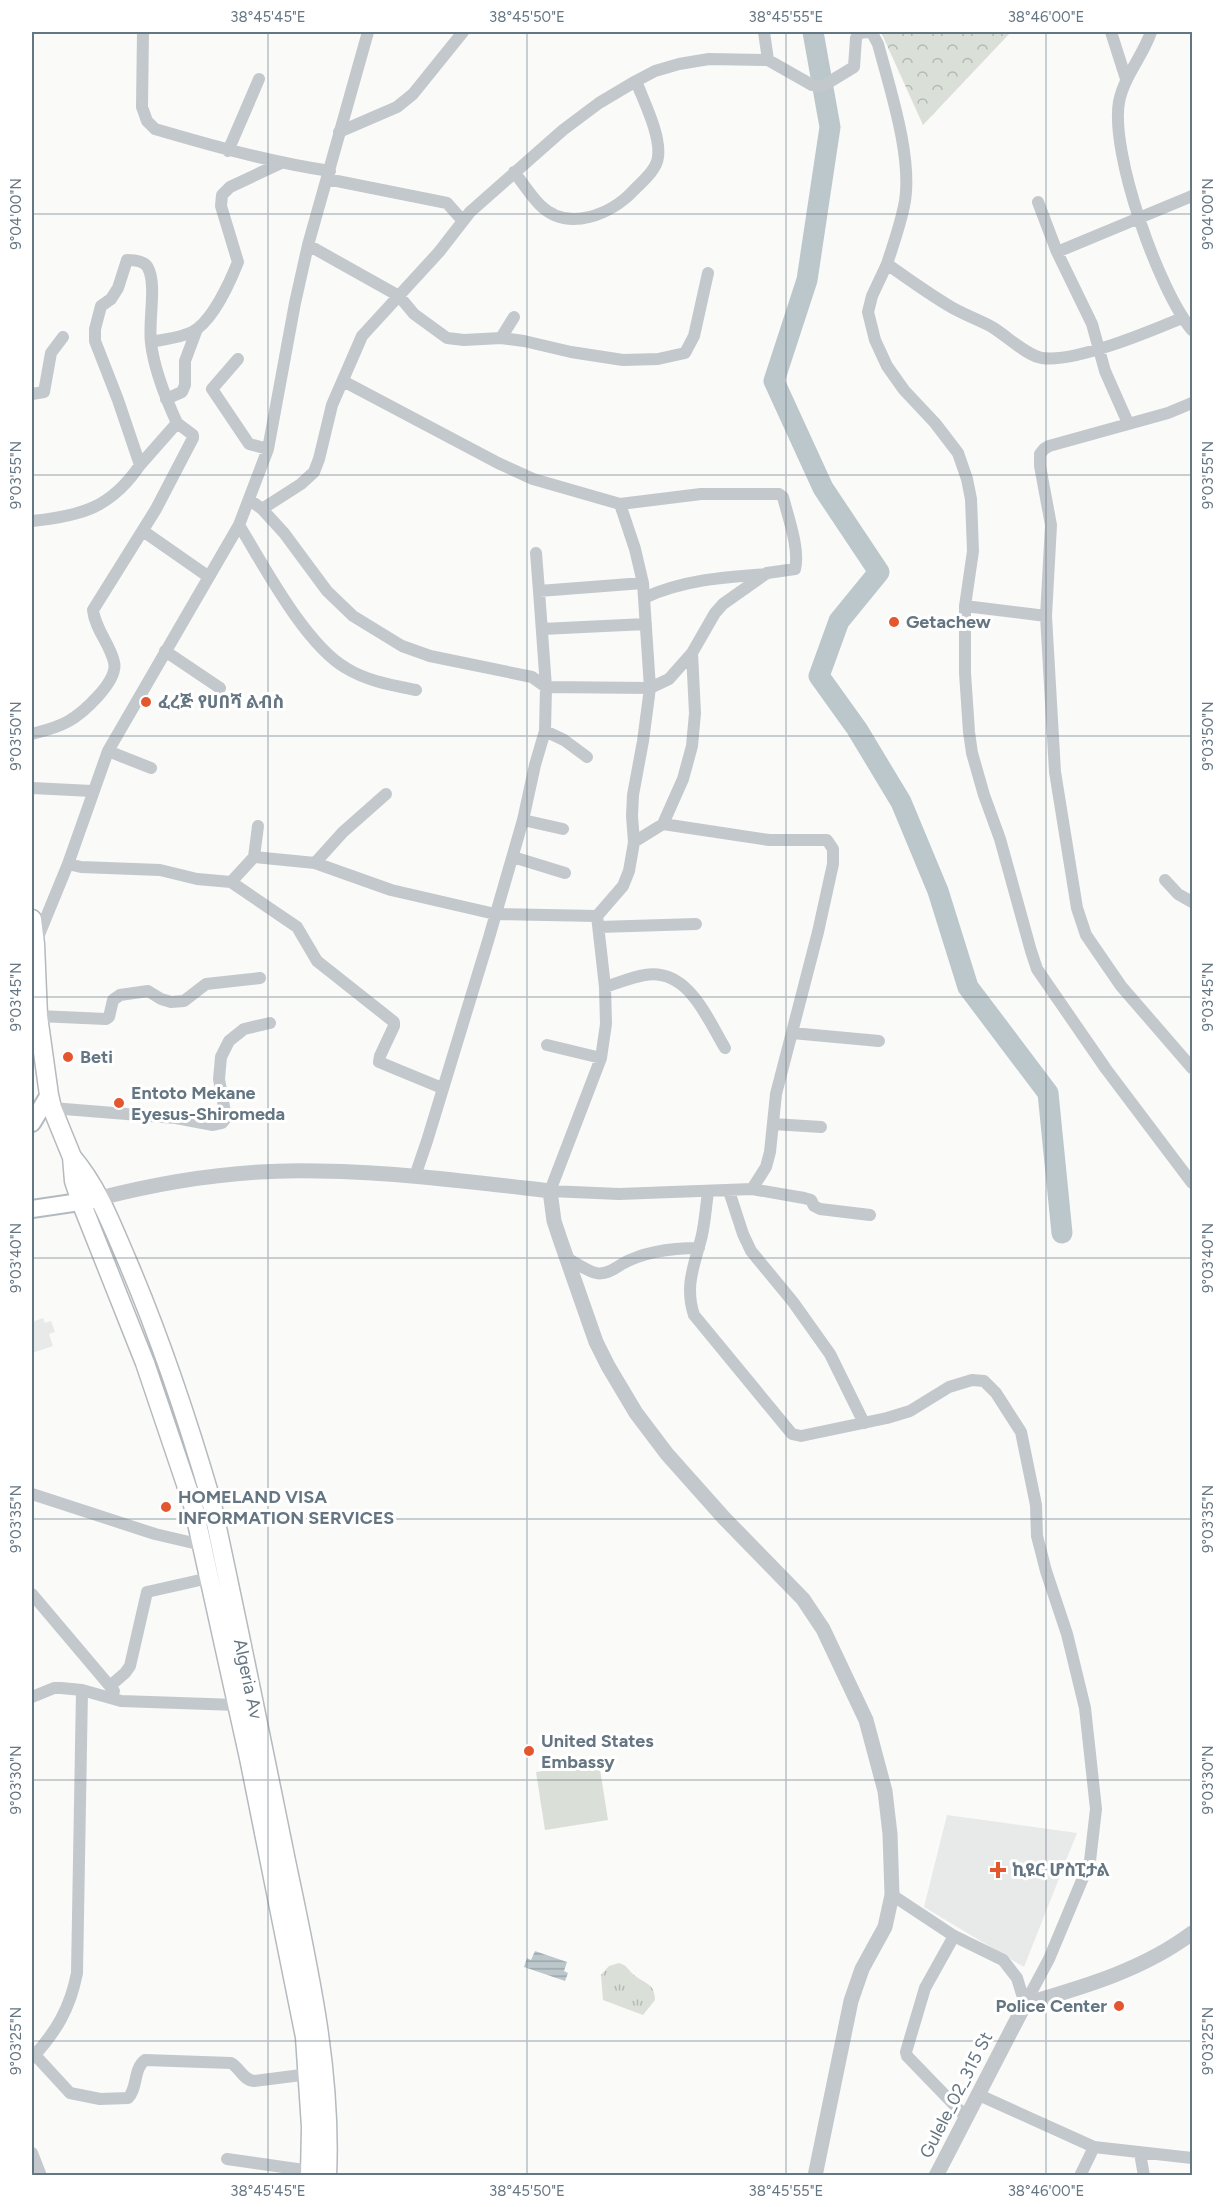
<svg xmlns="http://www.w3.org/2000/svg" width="1224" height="2207" font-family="Figtree,'Noto Sans Ethiopic',sans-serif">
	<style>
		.built { fill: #e8e9e9 }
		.grass { fill: url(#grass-tufts) }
		.forest { fill: url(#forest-crowns) }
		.pitch { fill: #dadfd7 }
		.water { fill: url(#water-rules) }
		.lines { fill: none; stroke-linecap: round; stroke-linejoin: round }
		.river { stroke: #bbc7cb; stroke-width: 21 }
		.secondary-casing { stroke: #b3babf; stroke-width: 20 }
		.primary-casing { stroke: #b5babe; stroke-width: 21 }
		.minor { stroke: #c3c8cc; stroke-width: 12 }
		.tertiary { stroke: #c3c8cc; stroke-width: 15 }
		.secondary { stroke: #fff; stroke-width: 16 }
		.primary { stroke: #fff; stroke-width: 18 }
		.ticks { fill: none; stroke: #657683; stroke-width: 1.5; stroke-opacity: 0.45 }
		.poi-dot { fill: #e4572e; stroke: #fff; stroke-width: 2 }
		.labels { text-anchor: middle; stroke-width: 6; stroke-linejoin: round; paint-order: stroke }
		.poi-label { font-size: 18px; font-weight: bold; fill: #657683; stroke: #fff; text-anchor: start }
		.street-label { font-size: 18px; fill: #657683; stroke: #fff }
		.neatline { fill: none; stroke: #657683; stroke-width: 2 }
		.ticks-label { font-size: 15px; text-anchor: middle; fill: #657683 }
	</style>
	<defs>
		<pattern id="grass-tufts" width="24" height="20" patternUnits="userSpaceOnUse" patternTransform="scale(1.5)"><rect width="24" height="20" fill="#dadfd7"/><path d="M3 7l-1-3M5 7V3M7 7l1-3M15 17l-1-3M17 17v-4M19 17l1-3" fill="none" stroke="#b4b9b4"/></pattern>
		<pattern id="forest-crowns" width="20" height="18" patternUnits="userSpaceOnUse" patternTransform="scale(1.5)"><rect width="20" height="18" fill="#dadfd7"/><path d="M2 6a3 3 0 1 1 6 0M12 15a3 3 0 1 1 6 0" fill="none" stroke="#b4b9b4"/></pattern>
		<pattern id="water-rules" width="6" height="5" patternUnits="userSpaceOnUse" patternTransform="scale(1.5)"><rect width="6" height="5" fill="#bbc7cb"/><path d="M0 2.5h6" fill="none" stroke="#9ca6aa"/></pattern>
	</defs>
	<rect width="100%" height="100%" fill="#fafaf8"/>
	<path class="built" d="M 43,1318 L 45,1323 L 51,1321 L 55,1332 L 49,1334 L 53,1346 L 32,1353 L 32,1322 Z
		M 947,1815 L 1077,1833 L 1024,1967 L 924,1907 Z"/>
	<path class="grass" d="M 619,1963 C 627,1965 628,1970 634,1975 C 645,1984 655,1983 655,2000 L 643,2015 L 603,2000 L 601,1975 L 609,1966 Z"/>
	<path class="forest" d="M 881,32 L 1011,32 L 923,125 Z"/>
	<path class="pitch" d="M 599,1763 L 608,1820 L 545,1830 L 536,1772 Z"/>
	<path class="water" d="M 535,1951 L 567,1962 L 564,1971 L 568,1973 L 565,1981 L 524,1967 L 527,1958 L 531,1960 Z"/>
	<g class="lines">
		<path class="river" d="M 813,32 L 830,127 L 807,280 L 774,381 L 823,488 L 879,572 L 839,621 L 819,676 L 857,729 L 901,802 L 938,891 L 968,987 L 1048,1093 L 1062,1233"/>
		<g class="secondary-casing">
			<path id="secondary" d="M 32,1123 L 49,1095
				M 32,1209 L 93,1200"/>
		</g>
		<g class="primary-casing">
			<path id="primary" d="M 32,919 L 35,944 L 38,1016 L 49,1095 L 52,1108 L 72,1157 L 74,1181 L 81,1202 L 145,1363 L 193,1505 L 249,1758 L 305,2037 L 311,2127 L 310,2176
				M 72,1157 C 98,1188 110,1221 126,1258 C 160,1337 187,1418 211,1500 C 237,1619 261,1738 285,1856 C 307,1962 332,2067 327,2176"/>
		</g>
		<path class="minor" d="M 143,32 L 142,107 L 147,121 L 155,129 C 213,146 270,162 330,171
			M 764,32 L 768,60
			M 868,32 L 872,33 L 878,44 C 890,89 914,161 904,206 C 900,226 893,245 887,264
			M 1111,32 L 1126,79
			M 1151,32 C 1143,56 1124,76 1119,102 C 1110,153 1159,291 1192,330
			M 339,132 L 397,107 L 413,94 L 463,32
			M 228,151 L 259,79
			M 514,172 C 523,183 530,195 540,205 C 568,233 612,214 634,190 C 643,181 657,169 658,157 C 661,135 644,102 636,81
			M 327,179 L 447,203 L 463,221
			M 1038,202 L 1057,252 L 1092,324 L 1105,371 L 1128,423
			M 308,245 L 399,296 L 414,314 L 447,338 L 464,340 L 501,338 L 524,341 L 571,352 L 623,360 L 658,359 L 685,353 L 694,336 L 708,273
			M 1057,252 L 1192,196
			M 1182,318 C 1151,331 1075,363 1042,358 C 1027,356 1007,336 992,327 C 979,320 965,315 951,307 C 929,294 908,279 887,264 L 872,296 L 868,312 L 875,340 L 887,366 L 904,390 L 935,423 L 958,453 L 967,479 L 971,499 L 973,551 L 965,606 L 965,673 L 969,732 L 972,753 L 984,795 L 1000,839 L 1031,951 L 1037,969 L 1106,1069 L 1192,1183
			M 501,338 L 514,317
			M 151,342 C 164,339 180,338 192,332 C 212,322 230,282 238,262 L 221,206 L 222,195 L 230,187 L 281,163
			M 238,359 L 212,389 L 249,444 L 268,449
			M 343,381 L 498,463 L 533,479 L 620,504 L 635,549 L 643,583 L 650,688 L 643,741 L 633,795 L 632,816 L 634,842 L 629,871 L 623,886 L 597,916 L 605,987 L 606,1024 L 601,1058 L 550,1191 L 619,1194 L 752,1189 L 804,1198 L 811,1200 L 814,1206 L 820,1209 L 870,1215
			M 32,394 L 44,392 L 51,353 L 63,337
			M 166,399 L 182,392 L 185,385 L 185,361 L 197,329
			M 1192,403 L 1168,413 L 1049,446 L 1044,449 L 1040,454 L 1040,466 L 1051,525 L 1046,616 L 1055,772 L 1077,908 L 1086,935 L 1121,986 L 1192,1068
			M 250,500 L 262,509 L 301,484 L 314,472 L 319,459 L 332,405 L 362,336 L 439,252 L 470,212 L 563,130 L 599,103 L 636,81 L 655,71 L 679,64 L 709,59 L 768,60 L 812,85 L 821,87 L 854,67 L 856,38 L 859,33 L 867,32
			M 620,504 L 701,494 L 779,494 L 783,497 C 788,517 800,549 795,569 L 767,573 L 723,604 L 715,613 L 692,653 L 695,713 L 692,746 L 683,779 L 663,824
			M 262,509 L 284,533 L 327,591 L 353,616 L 402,646 L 430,656 L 532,677 L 546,687 L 545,731 L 535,765 L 523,820 L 488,941 L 427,1141 L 415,1176
			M 32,521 C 81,516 111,508 140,465 L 118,400 L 95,341 L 95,329 L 101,306 L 111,299 L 118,288 L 127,260 C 134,260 145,261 148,268 C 157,284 148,323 151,343 C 154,369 166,399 177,423 L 140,465
			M 239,525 C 264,566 305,644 346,668 C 367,681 391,685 416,690
			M 143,531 L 209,577
			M 536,553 L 539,591
			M 643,583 L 539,591 L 546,687 L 650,688 L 669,679 L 692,653
			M 644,598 C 682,580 724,577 766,574
			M 965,606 L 1046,616
			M 542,629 L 646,624
			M 165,651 L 220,688
			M 545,731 L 564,740 L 587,757
			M 32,734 C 43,731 56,728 67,722 C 82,714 119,681 114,662 C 110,644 95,629 93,610 L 156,509 L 193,438 L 193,435 L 177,423
			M 108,751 L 151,768
			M 32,788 L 92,791
			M 523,820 L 563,829
			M 634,842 L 663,824 L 769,840 L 827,840 L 833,849 L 833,864 L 818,932 L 776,1094 L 770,1152 L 766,1167 L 752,1189
			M 254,857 L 258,826
			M 513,857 L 565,873
			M 315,863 L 343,832 L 386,794
			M 68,864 L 81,867 L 160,870 L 197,879 L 231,882 L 254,857 L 315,863 L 391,890 L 495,914 L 597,916
			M 1165,880 L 1178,894 L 1192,902
			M 231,882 L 297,927 L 317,961 L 394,1022 L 394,1026 L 380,1056 L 379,1062 L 442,1088
			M 599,927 L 696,924
			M 36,942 L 68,864 L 108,751 L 239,525 L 268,449 L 295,303 L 308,245 L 368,32
			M 605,987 C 618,983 632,977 645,975 C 688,968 707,1018 725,1048
			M 38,1016 L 106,1019 L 109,1017 L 113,1000 L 120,995 L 148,991 L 161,999 L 171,1002 L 184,1001 L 206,984 L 260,978
			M 792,1033 L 879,1041
			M 547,1045 L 601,1058
			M 52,1108 L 176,1118 L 213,1125 L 222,1123 L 226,1118 L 219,1079 L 221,1057 L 229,1041 L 244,1029 L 270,1023
			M 773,1124 L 821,1127
			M 729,1191 L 743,1234 L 751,1251 L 793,1302 L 830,1354 L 864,1423
			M 708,1192 C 706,1206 705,1221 702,1235 C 695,1264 684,1285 694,1315 L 792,1434 L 801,1436 L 887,1418 L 910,1411 L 949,1387 L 972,1380 L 984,1381 L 996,1393 L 1021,1432 L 1036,1505 L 1037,1536 L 1046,1571 L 1067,1634 L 1085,1708 L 1096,1809 L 1090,1861 L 1049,1959 L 1025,2004
			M 567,1258 C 576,1263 587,1271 596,1273 C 606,1275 614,1269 622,1264 C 645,1251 673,1248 699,1248
			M 32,1494 L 155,1534 L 202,1545
			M 32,1594 L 114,1691
			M 110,1686 L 125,1673 L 130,1666 L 147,1592 L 209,1578
			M 32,1697 L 54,1688 L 61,1688 L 82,1690 L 121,1701 L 237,1705
			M 892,1895 L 954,1936 L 1003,1960 L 1017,1978 L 1025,2004
			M 954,1936 L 925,1988 L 906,2052 L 907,2056 L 967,2118
			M 35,2055 L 70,2093 L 100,2099 L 128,2098 C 138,2088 133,2069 145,2060 L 231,2063 C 240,2068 243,2080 254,2081 L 309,2074
			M 32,2058 C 56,2032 70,2009 77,1973 L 82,1690
			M 979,2095 L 1094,2147 L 1192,2158
			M 32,2153 L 41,2176
			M 1140,2153 L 1144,2176
			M 227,2159 L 311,2171
			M 1080,2176 L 1094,2147"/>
		<path class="tertiary" d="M 100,1198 C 170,1180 245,1169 318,1171 C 396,1172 473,1182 550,1191 L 554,1221 L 560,1239 L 596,1342 L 608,1366 L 636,1413 L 667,1454 L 724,1518 L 803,1599 L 823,1629 L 866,1720 L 885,1791 L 890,1834 L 892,1895 L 885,1927 L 862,1969 L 851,2001 L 815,2176
			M 936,2176 L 1025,2004 C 1083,1987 1143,1970 1192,1933"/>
		<use href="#secondary" class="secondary"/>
		<use href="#primary" class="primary"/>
	</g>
	<path class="ticks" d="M 268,32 L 268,2176M 527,32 L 527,2176M 786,32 L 786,2176M 1046,32 L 1046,2176M 32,214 L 1192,214M 32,475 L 1192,475M 32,736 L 1192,736M 32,997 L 1192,997M 32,1258 L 1192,1258M 32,1519 L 1192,1519M 32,1780 L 1192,1780M 32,2041 L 1192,2041"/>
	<g class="poi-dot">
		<circle cx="894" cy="622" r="6"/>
		<circle cx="146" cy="702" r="6"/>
		<circle cx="68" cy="1057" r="6"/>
		<circle cx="119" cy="1103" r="6"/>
		<circle cx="166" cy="1507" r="6"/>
		<circle cx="529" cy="1751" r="6"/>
		<path d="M995 1861h6v6h6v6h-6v6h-6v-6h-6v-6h6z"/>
		<circle cx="1119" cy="2006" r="6"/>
	</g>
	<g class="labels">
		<g class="poi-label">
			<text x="906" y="628">Getachew</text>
			<text x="158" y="708">ፈረጅ የሀበሻ ልብስ</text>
			<text x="80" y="1063">Beti</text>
			<text x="131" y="1099">Entoto Mekane<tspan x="131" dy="21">Eyesus-Shiromeda</tspan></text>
			<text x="178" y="1503">HOMELAND VISA<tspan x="178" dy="21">INFORMATION SERVICES</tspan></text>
			<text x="541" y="1747">United States<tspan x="541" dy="21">Embassy</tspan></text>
			<text x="1012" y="1876">ኪዩር ሆስፒታል</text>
			<text x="1107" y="2012" text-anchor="end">Police Center</text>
		</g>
		<g class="street-label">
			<text transform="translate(248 1679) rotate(78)" y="6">Algeria Av</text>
			<text transform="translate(956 2095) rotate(-63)" y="6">Gulele_02_315 St</text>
		</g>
	</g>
	<rect width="1224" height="2207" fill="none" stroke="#ffffff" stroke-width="66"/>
	<rect x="33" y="33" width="1158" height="2141" class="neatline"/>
	<g class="ticks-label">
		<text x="268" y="22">38°45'45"E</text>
		<text x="527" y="22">38°45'50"E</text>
		<text x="786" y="22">38°45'55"E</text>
		<text x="1046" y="22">38°46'00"E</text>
		<text transform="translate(16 214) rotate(-90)" y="5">9°04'00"N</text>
		<text transform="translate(1208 214) rotate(-90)" y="5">9°04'00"N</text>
		<text transform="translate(16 475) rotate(-90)" y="5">9°03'55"N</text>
		<text transform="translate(1208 475) rotate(-90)" y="5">9°03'55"N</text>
		<text transform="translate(16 736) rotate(-90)" y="5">9°03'50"N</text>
		<text transform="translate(1208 736) rotate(-90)" y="5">9°03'50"N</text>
		<text transform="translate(16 997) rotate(-90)" y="5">9°03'45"N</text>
		<text transform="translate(1208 997) rotate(-90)" y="5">9°03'45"N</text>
		<text transform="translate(16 1258) rotate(-90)" y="5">9°03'40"N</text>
		<text transform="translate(1208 1258) rotate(-90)" y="5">9°03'40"N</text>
		<text transform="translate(16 1519) rotate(-90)" y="5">9°03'35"N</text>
		<text transform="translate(1208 1519) rotate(-90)" y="5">9°03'35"N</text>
		<text transform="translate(16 1780) rotate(-90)" y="5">9°03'30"N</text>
		<text transform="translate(1208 1780) rotate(-90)" y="5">9°03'30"N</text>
		<text transform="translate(16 2041) rotate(-90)" y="5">9°03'25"N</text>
		<text transform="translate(1208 2041) rotate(-90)" y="5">9°03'25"N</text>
		<text x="268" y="2196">38°45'45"E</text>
		<text x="527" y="2196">38°45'50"E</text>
		<text x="786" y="2196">38°45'55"E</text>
		<text x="1046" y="2196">38°46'00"E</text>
	</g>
</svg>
